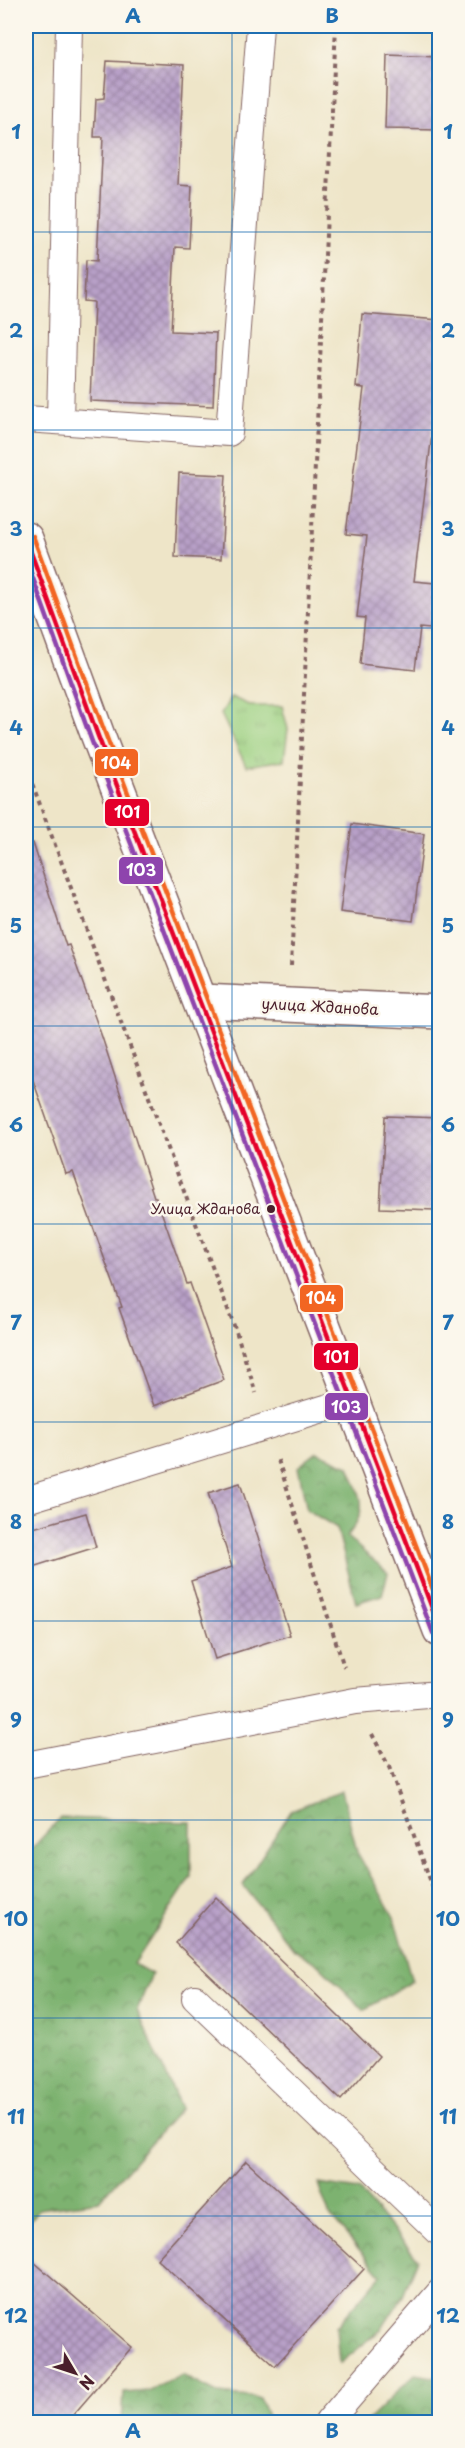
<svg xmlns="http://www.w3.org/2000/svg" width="465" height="2448" font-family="'Playpen Sans',sans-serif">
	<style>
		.grass { fill: url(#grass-tufts); stroke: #737856; stroke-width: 1.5 }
		.forest { fill: url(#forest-crowns); stroke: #64684d; stroke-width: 1.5 }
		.building { fill: url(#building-cross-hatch) }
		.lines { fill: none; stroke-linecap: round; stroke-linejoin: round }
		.service-casing { stroke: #836462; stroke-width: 28 }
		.minor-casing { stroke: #836462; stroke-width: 36 }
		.tertiary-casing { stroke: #836462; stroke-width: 36 }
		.path { stroke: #836462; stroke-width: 4; stroke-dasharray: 4.5 4.5; stroke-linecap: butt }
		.service { stroke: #fff; stroke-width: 26 }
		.minor { stroke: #fff; stroke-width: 33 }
		.tertiary { stroke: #fff; stroke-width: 33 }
		.bus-1-casing { stroke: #fbf7ec; stroke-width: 9 }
		.bus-2-casing { stroke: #fbf7ec; stroke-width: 9 }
		.bus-3-casing { stroke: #fbf7ec; stroke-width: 9 }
		.bus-1 { stroke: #e4002b; stroke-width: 4.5 }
		.bus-2 { stroke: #8e44ad; stroke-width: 4.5 }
		.bus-3 { stroke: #f26522; stroke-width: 4.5 }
		.grid { fill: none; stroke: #1f6fb2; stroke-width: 1.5; stroke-opacity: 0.55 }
		.bus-dot { fill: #4a1f2b; stroke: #fbf7ec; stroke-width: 2 }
		.labels { text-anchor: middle; stroke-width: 5; stroke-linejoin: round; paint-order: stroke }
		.bus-label { font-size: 14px; fill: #4a1f2b; stroke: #fbf7ec; text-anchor: end }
		.street-label { font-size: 15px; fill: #4a1f2b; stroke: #fbf7ec }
		.line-badge { stroke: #fbf7ec; stroke-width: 2 }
		.badge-label { font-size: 16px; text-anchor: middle; font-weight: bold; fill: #fff }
		.neatline { fill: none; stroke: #1f6fb2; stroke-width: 2 }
		.grid-label { font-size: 20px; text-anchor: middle; font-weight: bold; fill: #1f6fb2 }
	</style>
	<defs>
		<pattern id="grass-tufts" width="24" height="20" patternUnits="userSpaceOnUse" patternTransform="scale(1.5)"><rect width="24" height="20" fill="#9cd081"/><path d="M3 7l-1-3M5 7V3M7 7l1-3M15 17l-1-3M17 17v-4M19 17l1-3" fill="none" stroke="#88b270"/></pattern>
		<pattern id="forest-crowns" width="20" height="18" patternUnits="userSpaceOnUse" patternTransform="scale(1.5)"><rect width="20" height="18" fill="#7db26f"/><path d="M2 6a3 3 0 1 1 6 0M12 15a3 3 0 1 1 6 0" fill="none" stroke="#68905b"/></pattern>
		<pattern id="building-cross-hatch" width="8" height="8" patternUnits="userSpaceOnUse" patternTransform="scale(1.5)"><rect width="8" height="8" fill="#b8a0c8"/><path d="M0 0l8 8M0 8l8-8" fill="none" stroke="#9882a3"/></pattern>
	</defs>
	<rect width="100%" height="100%" fill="#fbf7ec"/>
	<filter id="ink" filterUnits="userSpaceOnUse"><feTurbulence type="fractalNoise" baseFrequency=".0167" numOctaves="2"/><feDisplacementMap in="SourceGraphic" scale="12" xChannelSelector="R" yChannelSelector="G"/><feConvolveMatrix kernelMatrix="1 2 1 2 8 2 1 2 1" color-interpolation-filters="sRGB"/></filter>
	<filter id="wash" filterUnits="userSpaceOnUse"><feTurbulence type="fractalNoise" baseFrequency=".008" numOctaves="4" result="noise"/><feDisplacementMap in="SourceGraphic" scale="24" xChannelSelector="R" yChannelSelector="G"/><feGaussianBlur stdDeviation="1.35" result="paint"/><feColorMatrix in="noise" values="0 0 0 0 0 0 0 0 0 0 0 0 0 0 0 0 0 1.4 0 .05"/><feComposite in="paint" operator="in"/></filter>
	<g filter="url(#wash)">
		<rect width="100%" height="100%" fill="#eee5c8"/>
		<path class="grass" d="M 231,697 L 251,706 L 282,706 L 288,729 L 284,760 L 246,766 L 221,714 Z"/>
		<path class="forest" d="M 317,1452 L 349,1466 C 361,1498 370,1507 347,1537 L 388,1573 L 382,1595 L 356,1603 L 337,1528 L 307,1510 L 298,1467 Z
			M 342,1791 L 357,1852 L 394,1917 L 412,1981 L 364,2010 L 318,1964 L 294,1950 L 243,1885 L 291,1811 Z
			M 60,1818 L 191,1822 L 191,1877 L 134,1964 L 152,1974 L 137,2010 L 181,2108 L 99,2201 L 39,2209 L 26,2227 L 26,1855 Z
			M 318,2184 L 359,2190 L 418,2259 L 403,2296 L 381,2330 L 339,2364 L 336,2327 L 381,2275 L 329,2214 Z
			M 415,2374 L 439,2378 L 439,2422 L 366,2422 Z
			M 182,2375 L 219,2394 L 260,2398 L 269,2422 L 184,2422 L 174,2418 L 172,2422 L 122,2422 L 124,2393 L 148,2391 Z"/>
		<g id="blocks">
			<path class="building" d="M 387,55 L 440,57 L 440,130 L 385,129 Z
				M 107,61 L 184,65 L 178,185 L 192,186 L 189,248 L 175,247 L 171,331 L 216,333 L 213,406 L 90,401 L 94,302 L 84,301 L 86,260 L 97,261 L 103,137 L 94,137 L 96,99 L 104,98 Z
				M 362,314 L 440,320 L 440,393 L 437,393 L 414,581 L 435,583 L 430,629 L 420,628 L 415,670 L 360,664 L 365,618 L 357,617 L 367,536 L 346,534 L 364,388 L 356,387 Z
				M 179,473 L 226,475 L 221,559 L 175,557 Z
				M 352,824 L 424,834 L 413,921 L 340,912 Z
				M 33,843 L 66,946 L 69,945 L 102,1037 L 154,1197 L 156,1197 L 187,1284 L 190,1283 L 224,1380 L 154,1406 L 119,1308 L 122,1307 L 73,1172 L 66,1174 L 26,1060 L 26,845 Z
				M 385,1116 L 440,1118 L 435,1210 L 380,1208 Z
				M 240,1483 L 290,1635 L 215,1659 L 191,1581 L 232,1567 L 208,1493 Z
				M 86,1513 L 96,1547 L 26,1569 L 26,1530 Z
				M 216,1897 L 379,2056 L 341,2100 L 176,1943 Z
				M 246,2161 L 364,2269 L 275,2366 L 157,2259 Z
				M 26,2255 L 132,2347 L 67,2422 L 26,2422 Z"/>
		</g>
	</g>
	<g filter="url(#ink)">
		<use href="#blocks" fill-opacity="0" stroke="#836462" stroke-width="1.5"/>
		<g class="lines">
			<g class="service-casing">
				<path id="service" d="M 26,419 L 229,433 L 260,26
					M 60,421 L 69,26
					M 26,1500 L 352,1400
					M 26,1765 L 355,1701 L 440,1694
					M 195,1998 L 440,2233
					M 328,2422 L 440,2292"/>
			</g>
			<g class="minor-casing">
				<path id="minor" d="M 201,1001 L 440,1012"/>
			</g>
			<g class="tertiary-casing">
				<path id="tertiary" d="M 26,539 L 98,736 L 440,1630"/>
			</g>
			<path class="path" d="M 26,767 L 236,1331 L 256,1393
				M 291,966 L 336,26
				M 278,1460 L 344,1667
				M 372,1734 L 389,1767 L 440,1907"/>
			<use href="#service" class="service"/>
			<use href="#minor" class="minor"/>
			<use href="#tertiary" class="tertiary"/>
			<g class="bus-1-casing">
				<path id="bus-1" d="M 26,539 L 98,736 L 440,1629"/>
			</g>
			<g class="bus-2-casing">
				<path id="bus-2" d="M 26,559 L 91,739 L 433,1633"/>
			</g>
			<g class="bus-3-casing">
				<path id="bus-3" d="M 33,536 L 105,733 L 440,1608"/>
			</g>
			<use href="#bus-1" class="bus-1"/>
			<use href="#bus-2" class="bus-2"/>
			<use href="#bus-3" class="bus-3"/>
		</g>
	</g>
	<path class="grid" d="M 232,26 L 232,2422M 26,232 L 440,232M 26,430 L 440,430M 26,628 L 440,628M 26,827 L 440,827M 26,1026 L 440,1026M 26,1224 L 440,1224M 26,1422 L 440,1422M 26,1621 L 440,1621M 26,1820 L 440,1820M 26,2018 L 440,2018M 26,2216 L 440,2216"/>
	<circle class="bus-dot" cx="271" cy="1209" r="5"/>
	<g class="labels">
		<g class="bus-label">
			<text x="260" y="1214">Улица Жданова</text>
		</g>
		<g class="street-label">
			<text transform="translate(320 1007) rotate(3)" y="5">улица Жданова</text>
		</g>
	</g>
	<g class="line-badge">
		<rect x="94" y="748" width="45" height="29" rx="6" fill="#f26522"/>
		<rect x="104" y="798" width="46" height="29" rx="6" fill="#e4002b"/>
		<rect x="118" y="856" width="46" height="29" rx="6" fill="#8e44ad"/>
		<rect x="299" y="1284" width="45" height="29" rx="6" fill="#f26522"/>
		<rect x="313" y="1342" width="46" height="29" rx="6" fill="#e4002b"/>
		<rect x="324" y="1392" width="45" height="29" rx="6" fill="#8e44ad"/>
	</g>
	<g class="badge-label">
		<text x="116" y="769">104</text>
		<text x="127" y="818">101</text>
		<text x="141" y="876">103</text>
		<text x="321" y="1304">104</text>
		<text x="336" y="1363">101</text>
		<text x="346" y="1413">103</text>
	</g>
	<rect width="465" height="2448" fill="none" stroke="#fbf7ec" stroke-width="66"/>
	<g transform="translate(75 2373) rotate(129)" stroke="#fbf7ec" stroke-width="4.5" paint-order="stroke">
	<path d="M0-4.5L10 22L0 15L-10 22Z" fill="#4a1f2b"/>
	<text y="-9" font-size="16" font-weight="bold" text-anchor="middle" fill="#4a1f2b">N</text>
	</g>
	<rect x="33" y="33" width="399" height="2382" class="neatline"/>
	<g class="grid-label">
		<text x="133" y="23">A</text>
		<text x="332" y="23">B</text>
		<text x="16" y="139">1</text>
		<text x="448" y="139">1</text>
		<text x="16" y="338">2</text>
		<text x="448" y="338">2</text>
		<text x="16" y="536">3</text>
		<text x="448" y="536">3</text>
		<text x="16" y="735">4</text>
		<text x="448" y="735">4</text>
		<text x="16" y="933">5</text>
		<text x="448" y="933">5</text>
		<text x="16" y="1132">6</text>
		<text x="448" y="1132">6</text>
		<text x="16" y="1330">7</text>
		<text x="448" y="1330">7</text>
		<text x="16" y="1529">8</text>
		<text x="448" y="1529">8</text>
		<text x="16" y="1727">9</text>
		<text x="448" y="1727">9</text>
		<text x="16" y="1926">10</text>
		<text x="448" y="1926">10</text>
		<text x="16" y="2124">11</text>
		<text x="448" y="2124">11</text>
		<text x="16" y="2323">12</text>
		<text x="448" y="2323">12</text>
		<text x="133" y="2438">A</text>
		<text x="332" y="2438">B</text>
	</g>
</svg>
